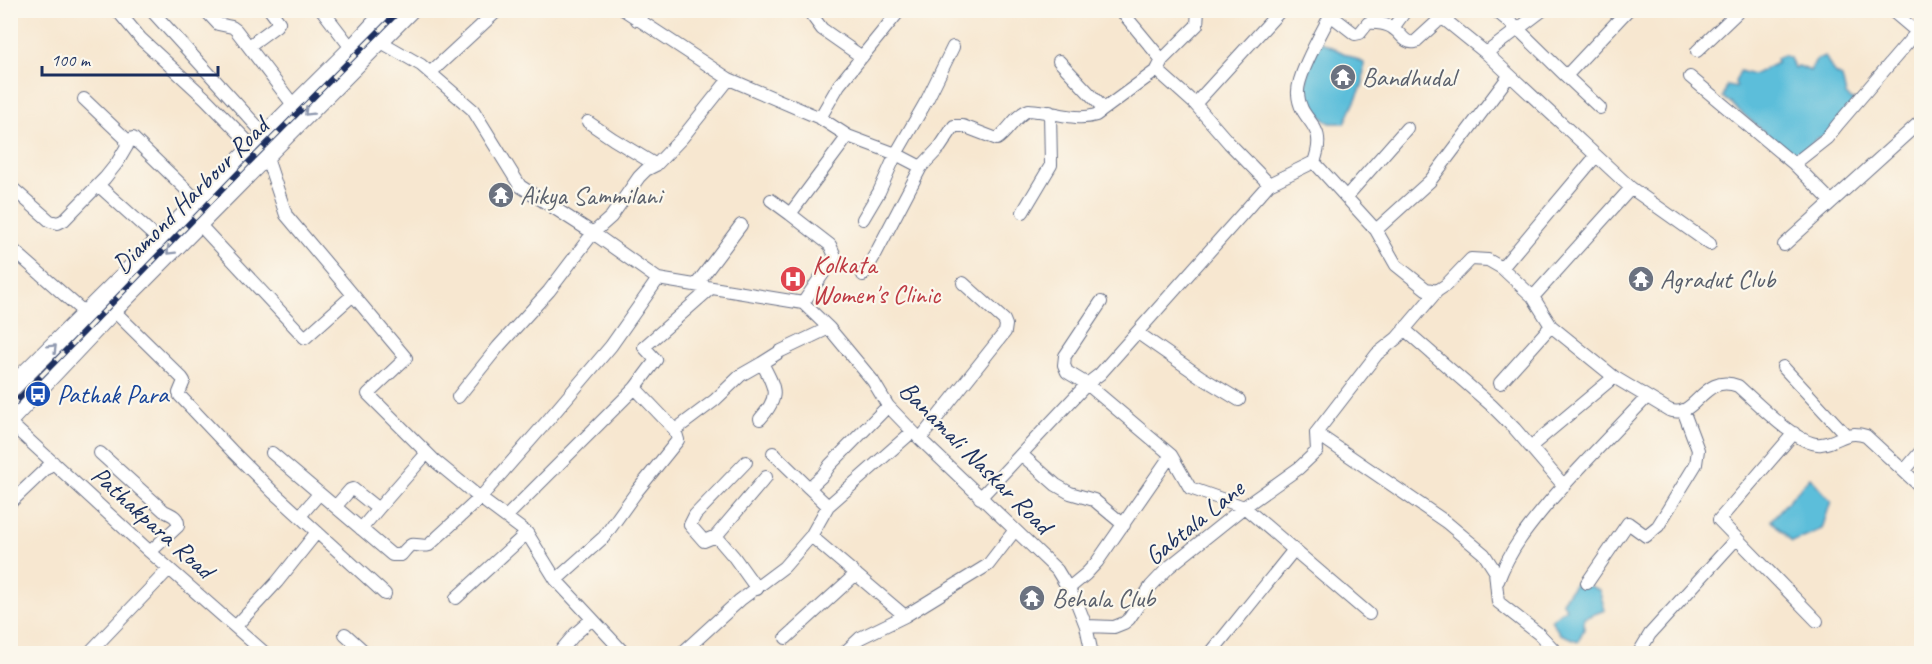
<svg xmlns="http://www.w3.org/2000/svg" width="1932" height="664" font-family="Caveat,sans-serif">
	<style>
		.water { fill: #5bbeda; stroke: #3b769c; stroke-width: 1.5 }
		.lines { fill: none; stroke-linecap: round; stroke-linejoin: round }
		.minor-casing { stroke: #686f86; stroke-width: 14 }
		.highway-casing { stroke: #686f86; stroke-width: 20 }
		.minor { stroke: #fff; stroke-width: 12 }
		.highway { stroke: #fff; stroke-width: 18 }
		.rail-casing { stroke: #1b2f5e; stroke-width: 6 }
		.rail { stroke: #fbf7ec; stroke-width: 4; stroke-dasharray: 11; stroke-linecap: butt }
		.oneway { stroke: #8d97ae }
		.labels { text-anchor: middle; stroke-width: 4.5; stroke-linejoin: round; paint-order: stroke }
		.worship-label { font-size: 26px; fill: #5b616d; stroke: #fbf7ec; text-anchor: start }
		.street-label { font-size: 26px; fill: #1b2f5e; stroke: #fbf7ec }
		.health-label { font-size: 26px; fill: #be3a42; stroke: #fbf7ec; text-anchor: start }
		.transit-label { font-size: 26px; fill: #164399; stroke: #fbf7ec; text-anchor: start }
	</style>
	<rect width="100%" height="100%" fill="#fbf7ec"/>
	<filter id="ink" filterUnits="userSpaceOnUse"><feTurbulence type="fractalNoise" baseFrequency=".0167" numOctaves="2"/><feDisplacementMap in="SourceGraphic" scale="12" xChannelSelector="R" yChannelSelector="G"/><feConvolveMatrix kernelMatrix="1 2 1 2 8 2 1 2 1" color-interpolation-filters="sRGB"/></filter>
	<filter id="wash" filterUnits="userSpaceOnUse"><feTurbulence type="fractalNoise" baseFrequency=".008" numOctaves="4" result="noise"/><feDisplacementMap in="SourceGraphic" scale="24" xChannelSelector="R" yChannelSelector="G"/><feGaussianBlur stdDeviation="1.35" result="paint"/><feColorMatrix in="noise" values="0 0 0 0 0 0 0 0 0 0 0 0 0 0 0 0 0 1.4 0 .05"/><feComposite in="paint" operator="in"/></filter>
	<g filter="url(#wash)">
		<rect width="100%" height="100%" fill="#f7e7d0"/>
		<path class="water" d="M 1319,41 L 1364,63 L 1363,84 L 1345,123 L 1330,123 L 1303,102 L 1308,71 Z
			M 1783,55 L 1790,58 L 1794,68 L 1799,66 L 1810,71 L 1817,59 L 1825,56 L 1834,73 L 1842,77 L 1846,95 L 1854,101 L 1831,133 L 1816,139 L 1801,154 L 1793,156 L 1723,97 L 1727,85 L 1737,87 L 1735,82 L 1740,71 L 1753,75 L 1777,63 L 1776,58 Z
			M 1810,477 L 1831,501 L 1822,529 L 1792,542 L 1771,520 Z
			M 1577,581 L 1599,590 L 1605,610 L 1584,618 L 1584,629 L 1578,641 L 1560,634 L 1551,620 L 1566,608 L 1562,601 Z"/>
	</g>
	<g filter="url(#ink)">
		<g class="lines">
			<g class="minor-casing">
				<path id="minor" d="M 117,10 L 141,39 L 205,98 L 253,147
					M 151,10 L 265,135
					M 205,10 L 218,24 L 232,27 L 236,30 L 294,106
					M 322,10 L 352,49
					M 624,10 L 729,79 L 820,118 L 848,136 L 790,214 L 830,245 L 835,256 L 803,303
					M 808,10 L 822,29 L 862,57
					M 1324,10 L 1355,34 L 1360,33 L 1368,23 C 1376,22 1388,24 1394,29 C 1402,34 1404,44 1415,42 L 1438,21 L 1444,19 L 1486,53 L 1518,29 L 1566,76 L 1628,10
					M 1495,10 L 1518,29 L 1543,10
					M 1123,13 L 1162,60
					M 637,20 L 646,10
					M 1393,28 L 1406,10
					M 376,39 L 421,65 L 473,110 L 520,186 L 593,233 L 658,279 L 803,303 L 829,328 L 873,381 L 888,406 L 920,439 L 1057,570 L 1077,603 L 1086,626 L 1092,654
					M 249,46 L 276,26 L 279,22 L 270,10
					M 1697,51 L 1740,10
					M 1486,53 L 1631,188 L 1710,244
					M 1059,61 L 1103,108
					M 1157,70 L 1162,60 L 1197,25 L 1198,10
					M 430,73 L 498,10
					M 1566,76 L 1600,108
					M 1690,77 L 1794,164 L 1831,201
					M 1195,104 L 1281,10
					M 820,118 L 839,85 L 900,10
					M 588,122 L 613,139 L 656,165
					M 848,136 L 896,154 L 921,167 L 940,147 L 954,126 L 963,126 L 997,139 C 1008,132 1016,114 1029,110 C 1032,110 1036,111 1039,111 C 1058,113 1077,121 1096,115 L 1157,70 L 1195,104 L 1229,143 L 1269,184
					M 133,138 L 198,201
					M 266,155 L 286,215 L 406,358 L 368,394 L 435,461 L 480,498 L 527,533 L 556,580 L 625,654
					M 1314,162 L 1376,230 L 1396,265 L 1426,289 L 1437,291 L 1446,285 L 1471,259 L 1488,260 L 1502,268 L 1533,297 L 1551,326 L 1614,377 L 1669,410 C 1696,421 1702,372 1738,386 C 1755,401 1799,447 1821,444 C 1840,442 1845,429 1866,436 L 1922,488
					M 1314,162 C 1329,122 1300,124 1298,94 C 1296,77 1322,32 1330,16
					M 1794,164 L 1827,138 L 1838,124 L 1917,32 L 1891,10
					M 98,185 L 160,241
					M 10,186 L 50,221 L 58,223 L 64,220 L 105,178 L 117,163 L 127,146 L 125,138 L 84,99
					M 1346,197 L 1407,128
					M 771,200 L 790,214
					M 1023,212 L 1051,165 L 1050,112
					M 863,219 L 879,192 L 896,154 L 927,100 L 953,47
					M 198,223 L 305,338 L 353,295
					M 1376,230 L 1430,181 L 1509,76
					M 1784,245 L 1922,120
					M 10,247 L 86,314
					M 1502,268 L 1596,156
					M 863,275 L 876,253 L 921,167
					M 696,285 L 741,225
					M 1533,297 L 1631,188
					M 1101,302 L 1065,356 L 1064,365 L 1067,372 L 1087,384 L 1171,455 L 1190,488 L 1244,507 L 1369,614
					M 113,310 L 182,378 L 184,381 L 179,393 L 180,396 L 233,452 L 273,492 L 385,594
					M 1404,329 L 1491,405 L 1515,429 L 1564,486
					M 1138,333 L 1201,377 L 1239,400
					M 1783,367 L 1846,435
					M 1500,383 L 1551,326
					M 458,397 L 498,347 L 549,291 L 593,233 L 611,217 L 639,177 L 646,170 L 656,165 L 682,138 L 729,79
					M 760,419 C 781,396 775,388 762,363 L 781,351 L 829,328
					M 10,423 L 150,552 L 266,654
					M 675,430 L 715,400 L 741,375 L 762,363
					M 1316,433 L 1446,522 L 1484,554 L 1495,571 L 1498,602 L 1539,634 L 1558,654
					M 1316,433 L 1377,354 L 1397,338 L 1437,291
					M 1794,433 L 1719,520 L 1817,621
					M 920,439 L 1005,332 L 1006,325 L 1004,320 L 963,283
					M 1535,443 L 1614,377
					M 100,453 L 164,511 C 172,515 179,517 178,526 L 150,552
					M 272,453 L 392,555 L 401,555 C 404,552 407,547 411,545 C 417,544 423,547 429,545 L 480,498 L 549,419 L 611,346 L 658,279
					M 773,453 L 809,488
					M 1022,455 L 1056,485 L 1070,493 L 1094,500 L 1124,525
					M 746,462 L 695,515 L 690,525 L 704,541 L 716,536 L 734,557 L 757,589
					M 1905,470 L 1922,450
					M 980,498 L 1087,384 L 1100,374 L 1269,184 L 1314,162
					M 10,503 L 53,462
					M 336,506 L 350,490 L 353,489 L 378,509 L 427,453
					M 828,506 L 809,488 L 823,475 L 830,465 L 888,406
					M 300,516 L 319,494
					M 506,517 L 635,388 L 656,360 L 644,347 L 711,288
					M 361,529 L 378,509
					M 716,536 L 766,477
					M 811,536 L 905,616
					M 556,580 L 604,537 L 637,491 L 678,440 L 675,430 L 635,388
					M 1498,581 C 1510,549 1529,526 1550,501 C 1581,465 1615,431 1647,397
					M 1587,583 L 1628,523 L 1646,536 L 1658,526 L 1696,464 L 1698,450 L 1683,410
					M 1069,588 L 1086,574 L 1097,562 L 1171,455
					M 456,598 L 527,533
					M 236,626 L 277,582 L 317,532
					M 1086,626 L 1114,627 L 1124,623 L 1129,619 L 1151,586 L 1169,567 L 1244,507 L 1299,468 L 1317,451 L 1316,433
					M 345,634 L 367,654
					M 786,638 L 856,574
					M 88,654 L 169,569
					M 558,654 L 575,634 L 592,619
					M 681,654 L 740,600 L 784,567 L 811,536 L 828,506 L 912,432
					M 843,654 L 860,638 L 905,616 L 988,565 L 1015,530
					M 1210,654 L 1293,551
					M 1638,654 L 1650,634 L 1736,539"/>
			</g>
			<g class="highway-casing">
				<path id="highway" d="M 10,389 L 352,49 L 388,10
					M 10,419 L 113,310 L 410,10"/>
			</g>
			<use href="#minor" class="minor"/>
			<use href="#highway" class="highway"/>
			<g class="rail-casing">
				<path id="rail" d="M 10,408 L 247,164 L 400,10"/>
			</g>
			<use href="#rail" class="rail"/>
		</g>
		<defs><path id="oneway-chevron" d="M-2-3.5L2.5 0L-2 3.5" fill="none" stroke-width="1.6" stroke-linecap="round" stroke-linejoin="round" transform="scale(1.5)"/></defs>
		<g class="oneway">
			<use href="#oneway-chevron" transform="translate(308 112) rotate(135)"/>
			<use href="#oneway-chevron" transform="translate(170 251) rotate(135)"/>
			<use href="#oneway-chevron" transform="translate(53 348) rotate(-45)"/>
		</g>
	</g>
	<defs>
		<g id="temple-disc" transform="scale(1.35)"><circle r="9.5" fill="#6b7280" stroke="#fbf7ec"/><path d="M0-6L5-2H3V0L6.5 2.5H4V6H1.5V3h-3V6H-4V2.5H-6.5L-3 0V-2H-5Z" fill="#fff"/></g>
		<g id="hospital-disc" transform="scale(1.35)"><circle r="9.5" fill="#e0444e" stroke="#fbf7ec"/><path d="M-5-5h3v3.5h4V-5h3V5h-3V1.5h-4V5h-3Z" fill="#fff"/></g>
		<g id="bus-disc" transform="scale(1.35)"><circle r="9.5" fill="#1a4fb4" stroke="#fbf7ec"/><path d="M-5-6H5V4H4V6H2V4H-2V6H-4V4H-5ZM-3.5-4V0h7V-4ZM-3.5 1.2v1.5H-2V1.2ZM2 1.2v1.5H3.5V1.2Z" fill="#fff"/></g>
	</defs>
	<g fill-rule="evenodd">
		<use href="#temple-disc" x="1343" y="77"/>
		<use href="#temple-disc" x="501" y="195"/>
		<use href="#hospital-disc" x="793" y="279"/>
		<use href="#temple-disc" x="1641" y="279"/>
		<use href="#bus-disc" x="38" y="394"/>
		<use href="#temple-disc" x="1032" y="598"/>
	</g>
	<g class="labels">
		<g class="worship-label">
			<text x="1362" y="86">Bandhudal</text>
			<text x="520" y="204">Aikya Sammilani</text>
			<text x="1660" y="288">Agradut Club</text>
			<text x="1052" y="607">Behala Club</text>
		</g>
		<g class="street-label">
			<text transform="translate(190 195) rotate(-45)" y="9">Diamond Harbour Road</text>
			<text transform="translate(976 457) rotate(45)" y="9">Banamali Naskar Road</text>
			<text transform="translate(153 522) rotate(42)" y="9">Pathakpara Road</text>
			<text transform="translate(1194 522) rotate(-39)" y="9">Gabtala Lane</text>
		</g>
		<g class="health-label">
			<text x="812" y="273">Kolkata<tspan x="812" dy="30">Women's Clinic</tspan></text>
		</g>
		<g class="transit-label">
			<text x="57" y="403">Pathak Para</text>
		</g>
	</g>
	<rect width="1932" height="664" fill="none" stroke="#fbf7ec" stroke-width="36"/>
	<path d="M42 66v9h176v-9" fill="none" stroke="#1b2f5e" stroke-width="3"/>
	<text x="51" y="66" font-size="18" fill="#1b2f5e" stroke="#fbf7ec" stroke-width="4.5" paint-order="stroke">100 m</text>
</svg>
